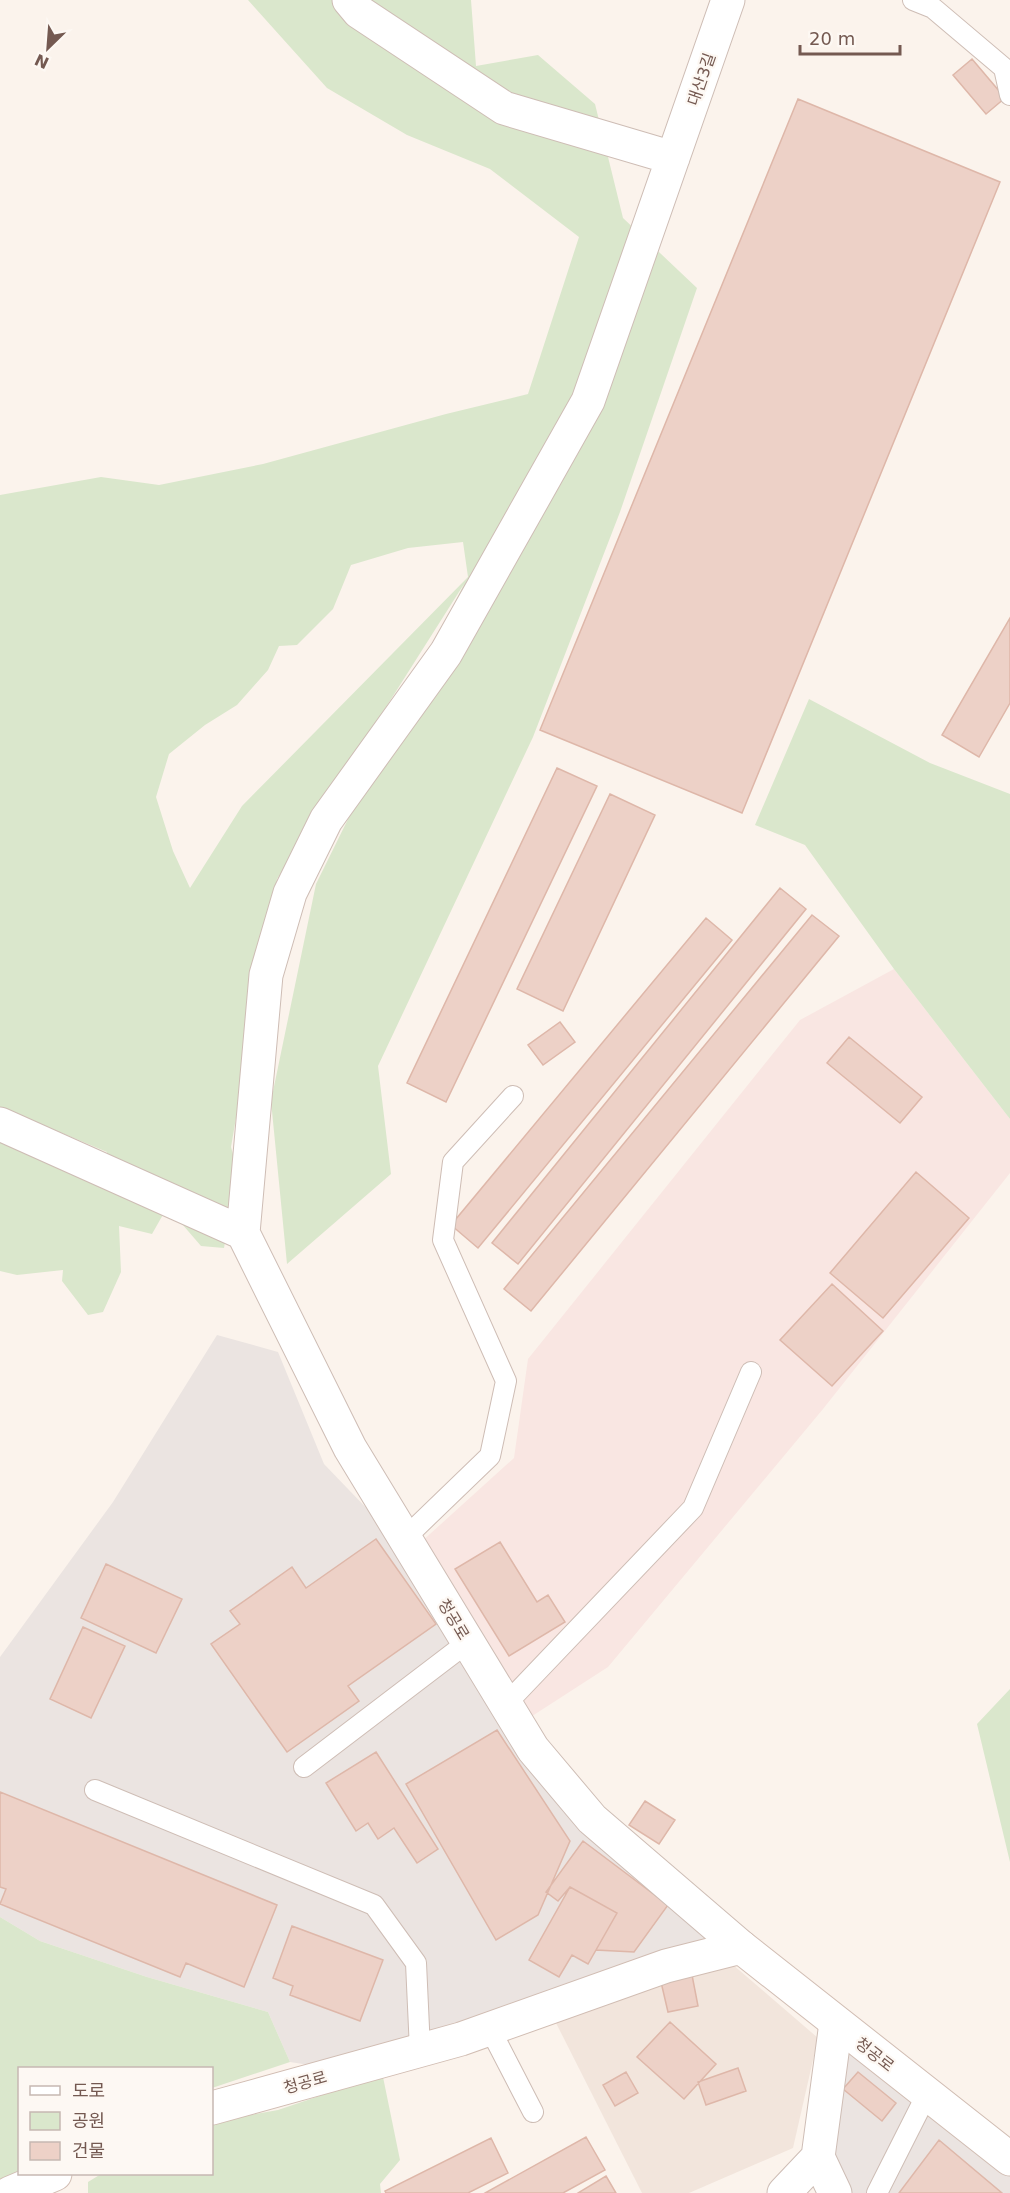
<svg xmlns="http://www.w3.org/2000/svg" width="1010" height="2193" font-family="'DejaVu Sans','Noto Sans KR',sans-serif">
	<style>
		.residential { fill: #f2e5dc }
		.commercial { fill: #f9e6e2 }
		.industrial { fill: #ebe4e1 }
		.green { fill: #dae7cc; fill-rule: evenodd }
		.building { fill: #edd1c7; stroke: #deb7a9; stroke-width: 1.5 }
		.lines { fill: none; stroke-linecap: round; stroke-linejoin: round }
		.lane-casing { stroke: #cebdb5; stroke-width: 22 }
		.street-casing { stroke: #cebdb5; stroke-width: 35 }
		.secondary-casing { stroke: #d1bdb3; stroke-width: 35 }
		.lane { stroke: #fff; stroke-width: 20 }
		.street { stroke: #fff; stroke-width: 33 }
		.secondary { stroke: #fff; stroke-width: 33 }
		.labels { text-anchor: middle; stroke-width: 4.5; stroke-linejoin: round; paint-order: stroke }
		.street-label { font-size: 16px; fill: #745951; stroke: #fdf8f3 }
	</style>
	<rect width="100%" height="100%" fill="#fbf3ec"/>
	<path class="residential" d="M 732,1964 L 818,2038 L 793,2148 L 689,2193 L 642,2193 L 554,2019 Z"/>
	<path class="commercial" d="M 894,969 L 1010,1119 L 1010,1173 L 823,1409 L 608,1667 L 526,1720 L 420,1543 L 514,1458 L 528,1359 L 800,1020 Z"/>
	<path class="industrial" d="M 217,1335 L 278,1352 L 324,1464 L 374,1516 L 593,1831 L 708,1940 L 386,2050 L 316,2066 L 290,2062 L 268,2012 L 147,1977 L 40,1941 L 0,1917 L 0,1657 L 113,1502 Z
		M 844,2045 L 1010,2176 L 1010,2193 L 847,2193 L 828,2156 Z"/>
	<path class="green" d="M 248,0 L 471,0 L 476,66 L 538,55 L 595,104 L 623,218 L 697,288 L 620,512 L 533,737 L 378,1066 L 391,1174 L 287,1264 L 271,1101 L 316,884 L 464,584 L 277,879 L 231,1147 L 238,1172 L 224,1248 L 201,1246 L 182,1224 L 177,1190 L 152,1234 L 119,1226 L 121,1272 L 103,1312 L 88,1315 L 62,1281 L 63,1270 L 17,1275 L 0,1271 L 0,1122 L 106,1182 L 107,1152 L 0,1107 L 0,495 L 101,477 L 159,485 L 263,464 L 446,414 L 528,394 L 579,237 L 490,169 L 407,135 L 327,88 ZM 463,542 L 468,577 L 242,806 L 190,888 L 173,851 L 156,797 L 169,754 L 205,725 L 237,705 L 268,670 L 279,646 L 297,645 L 333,609 L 351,565 L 408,548 Z
		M 809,699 L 930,763 L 1010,794 L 1010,1119 L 894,969 L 805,845 L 755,825 Z
		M 1010,1689 L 1010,1862 L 977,1724 Z
		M 0,1917 L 40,1941 L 147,1977 L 268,2012 L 290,2062 L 212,2088 L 212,2068 L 20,2068 L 20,2174 L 0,2183 Z
		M 383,2077 L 400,2160 L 380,2184 L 381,2193 L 88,2193 L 88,2182 L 101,2174 L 212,2174 L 212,2122 L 278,2110 L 352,2085 Z"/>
	<path class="building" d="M 972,59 L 1005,98 L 986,114 L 953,75 Z
		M 798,99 L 1000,182 L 742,813 L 540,730 Z
		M 1010,618 L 1010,703 L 979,757 L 942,735 Z
		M 557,768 L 597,786 L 446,1102 L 407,1083 Z
		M 610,794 L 655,815 L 563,1011 L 517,989 Z
		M 780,888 L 806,909 L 518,1264 L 492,1243 Z
		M 812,915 L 839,936 L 531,1311 L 504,1289 Z
		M 706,918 L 732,940 L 478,1248 L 451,1225 Z
		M 560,1022 L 575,1042 L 543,1065 L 528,1045 Z
		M 849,1037 L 922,1097 L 900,1123 L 827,1063 Z
		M 916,1172 L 969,1218 L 883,1318 L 830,1273 Z
		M 832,1284 L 883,1331 L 832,1386 L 780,1340 Z
		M 376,1539 L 436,1624 L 348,1686 L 359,1701 L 287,1752 L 211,1644 L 240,1624 L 230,1611 L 292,1567 L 306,1588 Z
		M 500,1542 L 537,1602 L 548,1595 L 565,1622 L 509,1656 L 455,1569 Z
		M 106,1564 L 182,1599 L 156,1653 L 81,1618 Z
		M 83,1627 L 125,1646 L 91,1718 L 50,1699 Z
		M 497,1730 L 570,1841 L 538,1915 L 496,1940 L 406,1784 Z
		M 376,1752 L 438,1849 L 417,1863 L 394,1828 L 378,1839 L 368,1823 L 356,1831 L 326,1783 Z
		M 0,1792 L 277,1905 L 244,1987 L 186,1963 L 180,1977 L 0,1904 L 6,1889 L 0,1887 Z
		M 645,1801 L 675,1820 L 659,1844 L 629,1825 Z
		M 583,1841 L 668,1905 L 634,1952 L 596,1950 L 617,1913 L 570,1887 L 558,1901 L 546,1892 Z
		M 570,1887 L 617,1913 L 588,1964 L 572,1955 L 559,1977 L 529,1960 Z
		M 292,1926 L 383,1960 L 360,2021 L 290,1995 L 293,1986 L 273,1978 Z
		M 692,1975 L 698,2006 L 668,2012 L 661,1982 Z
		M 670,2022 L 716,2064 L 684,2099 L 637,2057 Z
		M 738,2068 L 746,2091 L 706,2105 L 698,2082 Z
		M 626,2072 L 638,2093 L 615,2106 L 603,2085 Z
		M 858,2072 L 896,2103 L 882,2121 L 843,2089 Z
		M 586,2137 L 605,2170 L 563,2193 L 485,2193 Z
		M 491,2138 L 508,2173 L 468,2193 L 386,2193 L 385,2191 Z
		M 939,2140 L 1002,2193 L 899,2193 Z
		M 606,2176 L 616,2193 L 578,2193 Z"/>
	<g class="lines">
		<g class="lane-casing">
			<path id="lane" d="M 913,0 L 933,8 L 1004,68 L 1010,95
				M 405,1538 L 490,1456 L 506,1381 L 443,1240 L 453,1162 L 513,1096
				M 506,1704 L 693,1508 L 751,1372
				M 304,1767 L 468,1642
				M 95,1790 L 374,1905 L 416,1963 L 420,2050
				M 490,2029 L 533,2112
				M 877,2193 L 927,2094"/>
		</g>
		<g class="street-casing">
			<path id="street" d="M 349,0 L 359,12 L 504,108 L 673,158
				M 0,1124 L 243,1233
				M 243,1233 L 266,975 L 290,893 L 326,820 L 446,653 L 588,401 L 728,0
				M 243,1233 L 350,1448 L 533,1749 L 592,1819 L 741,1947
				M 784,2193 L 818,2157
				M 835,2193 L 818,2157 L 836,2023"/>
		</g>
		<g class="secondary-casing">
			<path id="secondary" d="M 212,2108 L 461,2039 L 666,1966 L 741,1947 L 1010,2159
				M 10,2193 L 55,2174"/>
		</g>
		<use href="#lane" class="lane"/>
		<use href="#street" class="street"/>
		<use href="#secondary" class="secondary"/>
	</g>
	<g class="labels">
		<g class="street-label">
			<text transform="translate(701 79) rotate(-71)" y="6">대산3길</text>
			<text transform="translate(454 1619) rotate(59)" y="6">청공로</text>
			<text transform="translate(875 2054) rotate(38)" y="6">청공로</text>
			<text transform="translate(305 2082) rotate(-16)" y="6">청공로</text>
		</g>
	</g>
	<rect x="18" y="2067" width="195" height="108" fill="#fdf8f3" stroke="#c6b8b2" stroke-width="1.5"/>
	<rect x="30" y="2086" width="30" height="9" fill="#ffffff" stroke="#c6b8b2" stroke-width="1.5"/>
	<text x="72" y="2097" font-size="18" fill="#745951">도로</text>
	<rect x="30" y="2112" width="30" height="18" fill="#dae7cc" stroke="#c6b8b2" stroke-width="1.5"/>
	<text x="72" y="2127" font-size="18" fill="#745951">공원</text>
	<rect x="30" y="2142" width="30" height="18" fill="#edd1c7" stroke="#c6b8b2" stroke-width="1.5"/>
	<text x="72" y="2157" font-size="18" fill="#745951">건물</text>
	<g transform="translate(48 48) rotate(205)" stroke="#fdf8f3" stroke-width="4.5" paint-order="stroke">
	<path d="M0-4.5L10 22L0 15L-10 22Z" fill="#745951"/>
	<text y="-9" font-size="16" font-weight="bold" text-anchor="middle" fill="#745951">N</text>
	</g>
	<path d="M800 45v9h100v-9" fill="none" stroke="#745951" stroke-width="3"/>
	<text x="809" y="45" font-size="18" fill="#745951" stroke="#fdf8f3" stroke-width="4.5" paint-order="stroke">20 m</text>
</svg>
